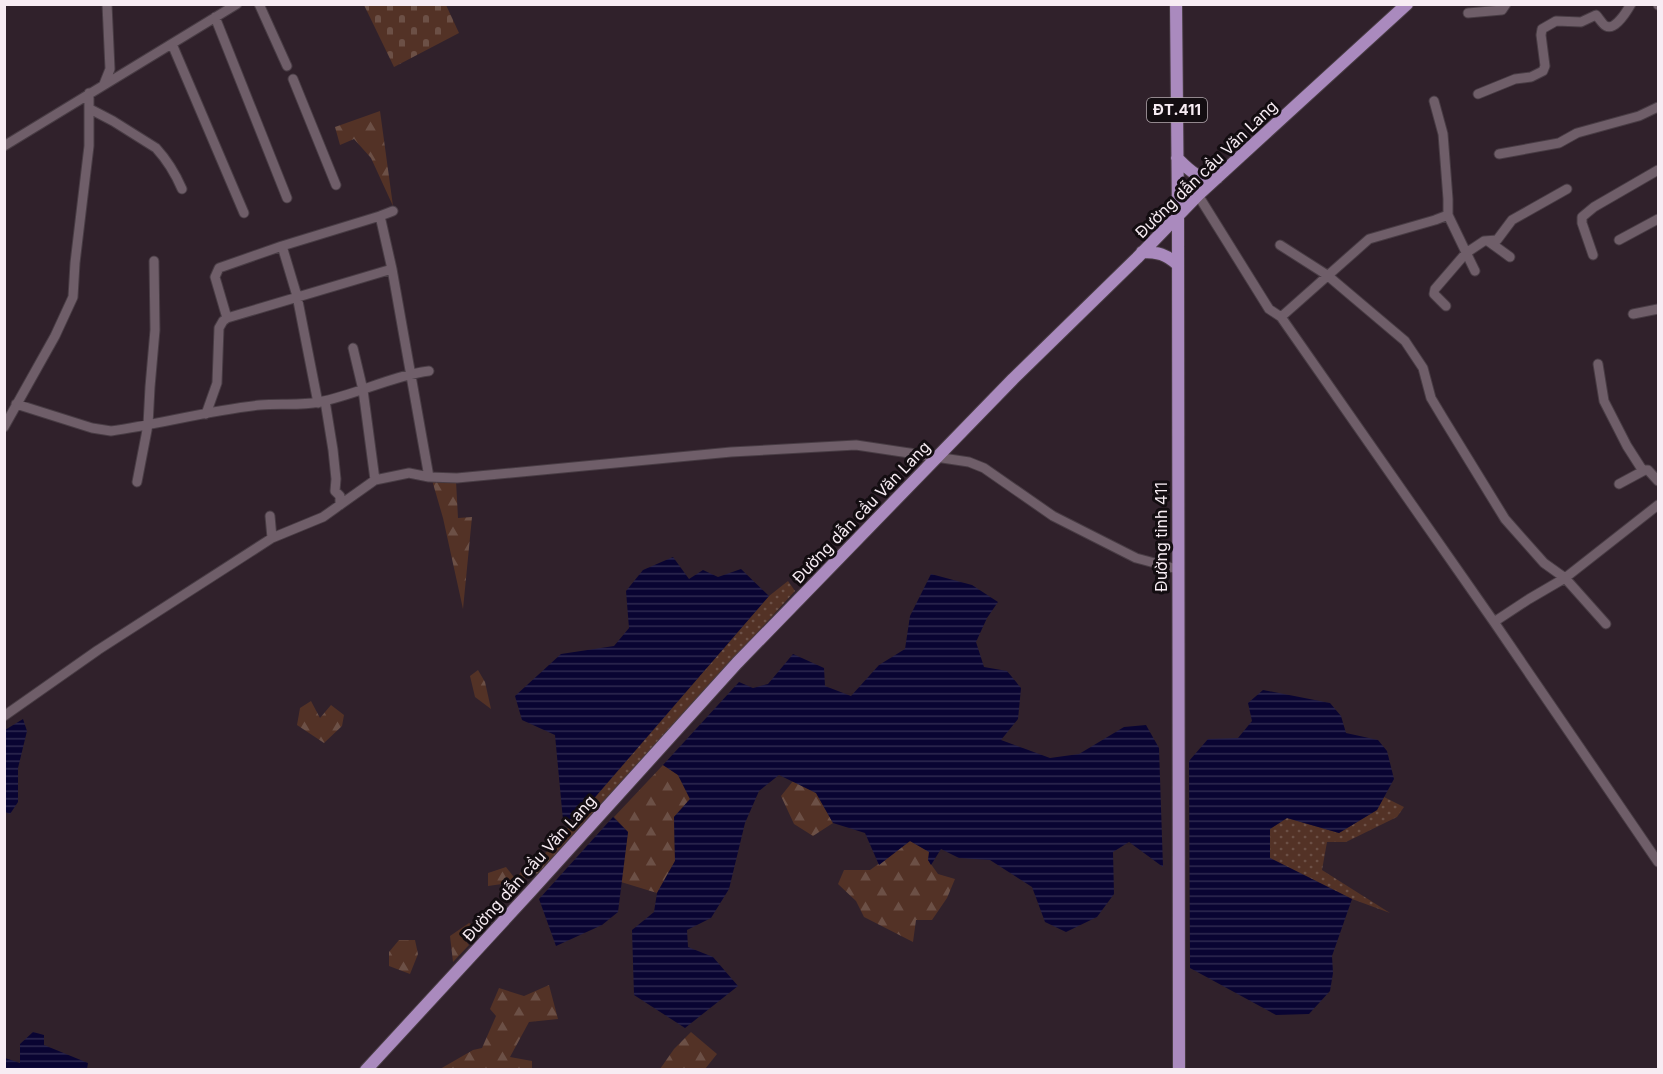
<svg xmlns="http://www.w3.org/2000/svg" width="1663" height="1074" font-family="Inter,sans-serif">
	<style>
		.grass { fill: url(#grass-dots) }
		.forest { fill: url(#forest-firs) }
		.cemetery { fill: url(#cemetery-stones) }
		.water { fill: url(#water-rules) }
		.lines { fill: none; stroke-linecap: round; stroke-linejoin: round }
		.minor-casing { stroke: #483c44; stroke-width: 11 }
		.major-casing { stroke: #483c44; stroke-width: 14 }
		.minor { stroke: #6f5e69; stroke-width: 9 }
		.major { stroke: #aa8abe; stroke-width: 12 }
		.labels { text-anchor: middle; stroke-width: 6; stroke-linejoin: round; paint-order: stroke }
		.shield { fill: #130d11; stroke: #b3a9af; stroke-width: 1.5 }
		.shield-label { font-size: 15px; font-weight: bold; fill: #f7ecf3 }
		.street-label { font-size: 16px; fill: #f7ecf3; stroke: #130d11 }
	</style>
	<defs>
		<pattern id="grass-dots" width="8" height="8" patternUnits="userSpaceOnUse" patternTransform="scale(1.5)"><rect width="8" height="8" fill="#533226"/><path d="M2 2h.1M6 6h.1" fill="none" stroke="#6c5046" stroke-width="1.8" stroke-linecap="round"/></pattern>
		<pattern id="forest-firs" width="22" height="20" patternUnits="userSpaceOnUse" patternTransform="scale(1.5)"><rect width="22" height="20" fill="#533226"/><path d="M5 1l3.5 6h-7zM16 11l3.5 6h-7z" fill="#6c5046"/></pattern>
		<pattern id="cemetery-stones" width="16" height="16" patternUnits="userSpaceOnUse" patternTransform="scale(1.5)"><rect width="16" height="16" fill="#533226"/><path d="M2 7V4a2 2 0 0 1 4 0v3zM10 15v-3a2 2 0 0 1 4 0v3z" fill="#6c5046"/></pattern>
		<pattern id="water-rules" width="6" height="5" patternUnits="userSpaceOnUse" patternTransform="scale(1.5)"><rect width="6" height="5" fill="#090432"/><path d="M0 2.5h6" fill="none" stroke="#2e2950"/></pattern>
	</defs>
	<rect width="100%" height="100%" fill="#30212b"/>
	<path class="grass" d="M 788,581 L 795,591 L 537,874 L 531,869 L 577,818 L 769,596 Z
		M 1384,797 L 1404,807 L 1397,817 L 1346,842 L 1327,842 L 1322,870 L 1390,913 L 1352,899 L 1270,858 L 1270,829 L 1287,818 L 1339,833 L 1377,810 Z"/>
	<path class="forest" d="M 380,111 L 393,206 L 371,158 L 354,139 L 340,145 L 335,127 Z
		M 432,480 L 456,481 L 458,518 L 472,517 L 463,609 L 443,518 Z
		M 478,670 L 485,682 L 491,709 L 475,697 L 470,676 Z
		M 311,701 L 320,718 L 331,705 L 344,715 L 342,726 L 324,743 L 297,725 L 300,708 Z
		M 663,765 L 678,775 L 690,799 L 674,817 L 675,861 L 657,893 L 621,882 L 628,832 L 614,817 Z
		M 793,781 L 816,793 L 833,823 L 813,836 L 794,824 L 781,796 Z
		M 910,841 L 930,852 L 928,860 L 938,874 L 955,879 L 947,898 L 932,920 L 916,920 L 913,942 L 864,917 L 856,901 L 838,884 L 844,870 L 870,870 Z
		M 506,867 L 513,876 L 518,876 L 523,869 L 526,883 L 509,901 L 505,898 L 510,891 L 502,884 L 488,886 L 488,873 Z
		M 469,923 L 474,926 L 463,938 L 469,945 L 453,962 L 450,936 Z
		M 399,940 L 415,940 L 418,954 L 410,974 L 389,966 L 389,952 Z
		M 549,985 L 558,1019 L 529,1022 L 510,1057 L 532,1061 L 532,1069 L 440,1069 L 473,1050 L 482,1048 L 496,1016 L 490,1009 L 499,988 L 524,996 Z
		M 691,1032 L 717,1054 L 705,1069 L 660,1069 L 674,1049 Z"/>
	<path class="cemetery" d="M 364,5 L 446,5 L 459,33 L 394,67 Z"/>
	<path class="water" d="M 673,557 L 689,579 L 703,570 L 718,577 L 741,569 L 769,596 L 577,818 L 563,820 L 555,735 L 522,720 L 515,696 L 561,654 L 614,646 L 629,628 L 626,591 L 643,570 Z
		M 931,574 L 972,585 L 998,602 L 987,618 L 976,642 L 984,667 L 1007,671 L 1021,688 L 1018,719 L 1001,740 L 1050,758 L 1079,754 L 1124,727 L 1146,725 L 1159,748 L 1163,867 L 1129,842 L 1113,852 L 1114,894 L 1097,917 L 1066,932 L 1045,922 L 1032,887 L 990,860 L 959,858 L 941,849 L 931,865 L 928,860 L 929,852 L 910,841 L 879,865 L 865,833 L 833,823 L 816,793 L 779,775 L 759,791 L 745,823 L 729,889 L 711,918 L 687,930 L 688,947 L 713,957 L 738,986 L 685,1028 L 634,995 L 632,930 L 654,912 L 657,893 L 675,861 L 674,817 L 690,799 L 678,775 L 663,765 L 739,682 L 753,688 L 768,684 L 793,654 L 824,668 L 825,686 L 851,696 L 879,665 L 905,649 L 910,616 Z
		M 1263,690 L 1330,703 L 1341,716 L 1346,733 L 1378,740 L 1387,751 L 1394,779 L 1377,810 L 1339,833 L 1287,818 L 1270,829 L 1270,858 L 1352,899 L 1332,956 L 1333,973 L 1330,991 L 1309,1014 L 1276,1015 L 1190,968 L 1189,761 L 1208,739 L 1238,738 L 1252,721 L 1248,703 Z
		M 23,719 L 27,731 L 18,768 L 18,802 L 10,814 L 5,812 L 5,730 Z
		M 613,817 L 628,832 L 618,912 L 602,925 L 556,946 L 539,899 Z
		M 33,1032 L 44,1035 L 44,1045 L 88,1063 L 87,1069 L 5,1069 L 5,1058 L 20,1063 L 20,1044 Z"/>
	<g class="lines">
		<g class="minor-casing">
			<path id="minor" d="M 259,4 L 287,66
				M 1658,4 L 1658,5
				M 1468,13 L 1502,10 L 1506,4
				M 215,17 L 287,198
				M 172,44 L 244,213
				M 293,79 L 336,185
				M 104,84 L 110,69 L 107,4
				M 1478,94 L 1515,79 L 1531,77 L 1543,71 L 1545,66 L 1541,35 L 1542,29 L 1556,21 L 1581,22 L 1596,15 C 1599,18 1603,25 1606,26 C 1615,31 1627,11 1631,4
				M 90,109 L 113,121 L 156,148 C 167,160 176,175 182,189
				M 4,146 L 237,4
				M 1499,154 L 1559,143 L 1577,133 L 1639,116 L 1658,107
				M 1198,195 L 1269,309 L 1281,317 L 1494,622 L 1658,862
				M 1448,215 L 1475,271
				M 380,216 L 392,269 L 429,477
				M 1619,240 L 1658,219
				M 1488,241 L 1510,257
				M 1280,245 L 1327,275 L 1405,341 L 1423,368 L 1431,398 L 1443,418 L 1505,519 L 1544,563 L 1565,578 L 1606,624
				M 282,246 L 297,296 L 318,403
				M 1593,255 L 1582,223 L 1582,217 L 1594,207 L 1658,170
				M 1446,306 L 1434,294 L 1435,289 L 1466,253 L 1484,241 L 1497,240 L 1512,220 L 1567,189
				M 1633,314 L 1658,309
				M 1281,317 L 1369,239 L 1435,220 L 1448,215 L 1448,199 L 1443,134 L 1434,101
				M 227,318 L 215,277 L 219,268 L 282,246 L 380,216 L 393,211
				M 353,348 L 363,390 L 375,480
				M 1598,364 L 1604,401 L 1627,446 L 1643,471
				M 325,401 L 333,450 L 336,479 L 335,491 L 340,496 L 340,505
				M 16,404 L 92,428 L 111,431 C 161,424 210,410 260,405 C 279,403 300,406 319,402 C 356,395 391,376 429,371
				M 206,414 L 217,383 L 219,328 L 223,321 L 227,318 L 392,269
				M 4,427 L 55,336 L 73,297 L 75,263 L 89,146 L 89,93
				M 137,482 L 148,425 L 150,387 L 155,330 L 154,261
				M 1619,484 L 1645,470 L 1648,470 L 1658,481
				M 270,516 L 272,538
				M 1494,622 L 1529,599 L 1565,578 L 1658,505
				M 4,716 L 98,650 L 272,538 L 323,517 L 375,480 L 409,473 L 429,477 L 457,478 L 731,452 L 856,445 L 969,462 L 984,468 L 1053,516 L 1136,558 L 1177,569"/>
		</g>
		<g class="major-casing">
			<path id="major" d="M 1176,4 L 1178,215 L 1179,1070
				M 1177,158 C 1191,172 1196,178 1217,178
				M 1142,252 C 1158,252 1166,254 1178,265
				M 366,1070 L 531,891 L 737,663 L 1013,379 L 1137,258 L 1198,195 L 1407,4"/>
		</g>
		<use href="#minor" class="minor"/>
		<use href="#major" class="major"/>
	</g>
	<g class="labels">
		<rect class="shield" x="1147" y="98" width="60" height="24" rx="4.5"/>
		<g class="shield-label">
			<text x="1177" y="115">ĐT.411</text>
		</g>
		<g class="street-label">
			<text transform="translate(1206 169) rotate(-44)" y="6">Đường dẫn cầu Văn Lang</text>
			<text transform="translate(861 512) rotate(-46)" y="6">Đường dẫn cầu Văn Lang</text>
			<text transform="translate(1161 537) rotate(-90)" y="6">Đường tỉnh 411</text>
			<text transform="translate(529 868) rotate(-48)" y="6">Đường dẫn cầu Văn Lang</text>
		</g>
	</g>
	<rect width="1663" height="1074" fill="none" stroke="#f7ecf3" stroke-width="12"/>
</svg>
